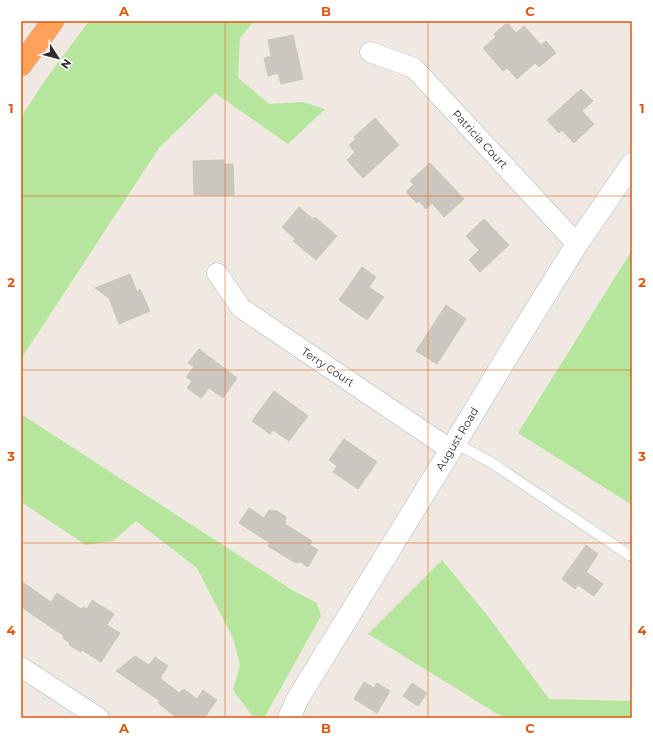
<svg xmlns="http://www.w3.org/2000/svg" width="653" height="739" font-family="Montserrat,sans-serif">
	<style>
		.green { fill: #b6e59e }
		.building { fill: #cbc7bf; stroke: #cbc5ba }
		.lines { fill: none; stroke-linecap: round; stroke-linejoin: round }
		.service-casing { stroke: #b4b7c1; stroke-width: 11 }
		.minor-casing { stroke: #b4b7c1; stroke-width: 21 }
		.tertiary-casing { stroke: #b4b7c1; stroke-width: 23 }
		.motorway-casing { stroke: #c9c9c9; stroke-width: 23 }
		.service { stroke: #fff; stroke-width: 10 }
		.minor { stroke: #fff; stroke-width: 20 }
		.tertiary { stroke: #fff; stroke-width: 22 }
		.motorway { stroke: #ffa35c; stroke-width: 22 }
		.grid { fill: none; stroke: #df570e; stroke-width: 1; stroke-opacity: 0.55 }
		.labels { text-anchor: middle; stroke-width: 3; stroke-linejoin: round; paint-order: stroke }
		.street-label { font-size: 11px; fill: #2e2e2e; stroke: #fff }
		.neatline { fill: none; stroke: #df570e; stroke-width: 1.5 }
		.grid-label { font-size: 13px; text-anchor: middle; font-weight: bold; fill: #df570e }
	</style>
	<rect width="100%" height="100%" fill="#efe9e1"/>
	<path class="green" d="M 89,21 L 254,21 L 240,38 L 238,78 L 269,104 L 303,102 L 325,109 L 288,144 L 215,93 L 159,148 L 21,359 L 21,117 L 46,79 Z
		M 632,250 L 632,505 L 518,433 Z
		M 21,414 L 292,590 L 317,603 L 321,616 L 264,718 L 254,718 L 233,690 L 240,665 L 233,638 L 197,568 L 136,521 L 113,541 L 86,545 L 21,502 Z
		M 442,560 L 487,615 L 549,699 L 632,701 L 632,718 L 504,718 L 368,634 Z"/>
	<path class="building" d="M 507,23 L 516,33 L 524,26 L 541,45 L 546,41 L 556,53 L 539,67 L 535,63 L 517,79 L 507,68 L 503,71 L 483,48 L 496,37 L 494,34 Z
		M 293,35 L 303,79 L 281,84 L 278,73 L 268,76 L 264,58 L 271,56 L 268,40 Z
		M 581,89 L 593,101 L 582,111 L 594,124 L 574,143 L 562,130 L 559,133 L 547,120 Z
		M 375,118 L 399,145 L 363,178 L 347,160 L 355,152 L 349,145 L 356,139 L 354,137 Z
		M 224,160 L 224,164 L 233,164 L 234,195 L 194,195 L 193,161 Z
		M 430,163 L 464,199 L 444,217 L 432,203 L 426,209 L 419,201 L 417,203 L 406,192 L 414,184 L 410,181 Z
		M 299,207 L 313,219 L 315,217 L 337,236 L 316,260 L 293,241 L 295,239 L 282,227 Z
		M 484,219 L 509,245 L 480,272 L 469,260 L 479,250 L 466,236 Z
		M 362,267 L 376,277 L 369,287 L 384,297 L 367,320 L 339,300 Z
		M 130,274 L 137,292 L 140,289 L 150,311 L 119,324 L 109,298 L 95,288 Z
		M 446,305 L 466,319 L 437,364 L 416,351 Z
		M 199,349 L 237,378 L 223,398 L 209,388 L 201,398 L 187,388 L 192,381 L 186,377 L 194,367 L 188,363 Z
		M 274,391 L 308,416 L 289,441 L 273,430 L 270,434 L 252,421 Z
		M 344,439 L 377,462 L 358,489 L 333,472 L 337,466 L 329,460 Z
		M 249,508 L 264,518 L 269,510 L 277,511 L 286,517 L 285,524 L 312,541 L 310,545 L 318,550 L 308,567 L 299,561 L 298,563 L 292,561 L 268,546 L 270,543 L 239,523 Z
		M 586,545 L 598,554 L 586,572 L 603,584 L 594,596 L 578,585 L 575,589 L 562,579 Z
		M 21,581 L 51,602 L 57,593 L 81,609 L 83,607 L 87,609 L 92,600 L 114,614 L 107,625 L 120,633 L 101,662 L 82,650 L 81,652 L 69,645 L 70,643 L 63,638 L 64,636 L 21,607 Z
		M 135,656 L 149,665 L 155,657 L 168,666 L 160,678 L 179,693 L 184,689 L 197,699 L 203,690 L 217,700 L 204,718 L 177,718 L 158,703 L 160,701 L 116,671 Z
		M 364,682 L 374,688 L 377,683 L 390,691 L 377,713 L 354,699 Z
		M 412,683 L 427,693 L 418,706 L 403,696 Z"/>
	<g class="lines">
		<g class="service-casing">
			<path id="service" d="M 455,443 L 492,463 L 629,555"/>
		</g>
		<g class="minor-casing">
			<path id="minor" d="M 370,52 L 414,68 L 577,244
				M 217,273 L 241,308 L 451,450
				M 21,667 L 99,718"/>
		</g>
		<g class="tertiary-casing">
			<path id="tertiary" d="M 289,718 L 297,700 L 455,443 L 519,337 L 577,244 L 632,164"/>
		</g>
		<g class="motorway-casing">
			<path id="motorway" d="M 21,65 L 53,21"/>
		</g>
		<use href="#service" class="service"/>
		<use href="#minor" class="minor"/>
		<use href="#tertiary" class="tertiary"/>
		<use href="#motorway" class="motorway"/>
	</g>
	<path class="grid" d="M 225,21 L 225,718M 428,21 L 428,718M 21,196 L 632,196M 21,370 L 632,370M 21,543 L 632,543"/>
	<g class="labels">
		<g class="street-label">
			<text transform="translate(480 139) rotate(47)" y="4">Patricia Court</text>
			<text transform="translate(328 367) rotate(34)" y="4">Terry Court</text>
			<text transform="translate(457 439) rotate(-59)" y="4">August Road</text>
		</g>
	</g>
	<rect width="653" height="739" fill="none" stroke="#ffffff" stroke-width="44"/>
	<g transform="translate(58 58) rotate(126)" stroke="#ffffff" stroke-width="3" paint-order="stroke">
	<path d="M0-3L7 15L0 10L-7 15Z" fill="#2e2e2e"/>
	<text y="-6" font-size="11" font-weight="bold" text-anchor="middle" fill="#2e2e2e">N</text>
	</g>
	<rect x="22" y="22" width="609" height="695" class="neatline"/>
	<g class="grid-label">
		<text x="124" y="16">A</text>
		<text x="326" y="16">B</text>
		<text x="530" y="16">C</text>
		<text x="11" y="113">1</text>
		<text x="642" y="113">1</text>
		<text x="11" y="287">2</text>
		<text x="642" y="287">2</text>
		<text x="11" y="461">3</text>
		<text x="642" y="461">3</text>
		<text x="11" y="635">4</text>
		<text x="642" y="635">4</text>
		<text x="124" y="733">A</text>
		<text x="326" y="733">B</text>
		<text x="530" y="733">C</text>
	</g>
</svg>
